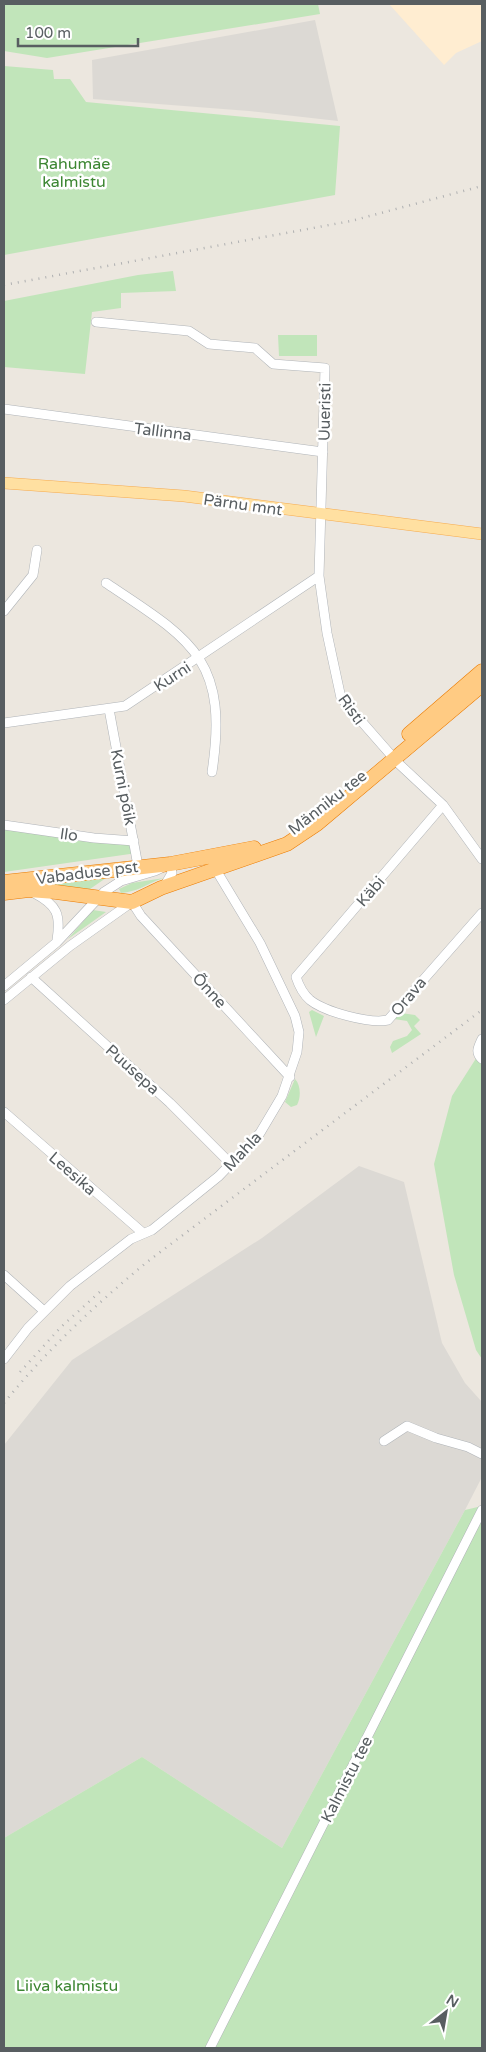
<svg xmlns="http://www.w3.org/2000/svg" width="486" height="2052" font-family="'Varela Round',sans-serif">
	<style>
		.commercial { fill: #ffedd1 }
		.industrial { fill: #dcd9d4 }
		.green { fill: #c1e5ba }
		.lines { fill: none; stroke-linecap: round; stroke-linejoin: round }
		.minor-casing { stroke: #b0b4b8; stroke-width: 10 }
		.major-casing { stroke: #f6ab4f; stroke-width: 12 }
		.highway-casing { stroke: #eb7b00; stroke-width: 15 }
		.minor { stroke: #fff; stroke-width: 9 }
		.major { stroke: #ffe0a1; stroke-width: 11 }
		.highway { stroke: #ffcb83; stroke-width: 14 }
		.rail { stroke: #afb0b1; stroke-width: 2.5; stroke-dasharray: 1 6; stroke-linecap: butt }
		.labels { text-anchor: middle; stroke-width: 5; stroke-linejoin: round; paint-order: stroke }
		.park-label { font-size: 16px; fill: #3c8632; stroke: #fff }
		.street-label { font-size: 16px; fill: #585e61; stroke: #fff }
	</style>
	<rect width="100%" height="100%" fill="#ece7df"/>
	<path class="commercial" d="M 389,4 L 482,4 L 482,41 L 456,53 L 444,65 Z"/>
	<path class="industrial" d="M 315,20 L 338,121 L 249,111 L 93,99 L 92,60 Z
		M 359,1166 L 404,1182 L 442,1343 L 465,1383 L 482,1402 L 482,1477 L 465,1510 L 282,1848 L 142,1757 L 4,1838 L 4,1445 L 72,1360 L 262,1238 Z"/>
	<path class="green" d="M 4,4 L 318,4 L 320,14 L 47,58 L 4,51 Z
		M 4,66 L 53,70 L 54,79 L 70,79 L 86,102 L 340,126 L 335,195 L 4,255 Z
		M 173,271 L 176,291 L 121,293 L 121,308 L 92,312 L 85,374 L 4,367 L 4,301 L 138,275 Z
		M 278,335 L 317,335 L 317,356 L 279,356 Z
		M 4,825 L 134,841 L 137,853 L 4,872 Z
		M 106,876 L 106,878 L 90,889 L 35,885 Z
		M 164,878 C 147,883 141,891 121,893 L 119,889 L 132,883 Z
		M 93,910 L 106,912 L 68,939 Z
		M 312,1010 L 324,1016 L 316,1037 L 309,1012 Z
		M 401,1013 L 415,1015 L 420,1020 L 414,1026 L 421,1034 L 392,1053 L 390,1047 L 393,1041 L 407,1036 L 412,1030 L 407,1021 L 394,1019 Z
		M 482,1049 L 482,1359 L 476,1350 L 454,1275 L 434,1164 L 452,1096 Z
		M 295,1079 C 301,1085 301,1098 297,1105 L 291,1107 L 285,1102 Z
		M 482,1506 L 482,2048 L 4,2048 L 4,1838 L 142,1757 L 282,1848 L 465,1510 Z"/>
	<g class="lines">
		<g class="minor-casing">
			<path id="minor" d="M 96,322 L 189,331 L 209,344 L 255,348 L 273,364 L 325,368 L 319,576 L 327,633 L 341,698 L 398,763 L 443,805 L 482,859
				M 4,409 L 323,452
				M 106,583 C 192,640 229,659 212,772
				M 4,611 L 33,575 L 37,550
				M 109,709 L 138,866
				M 4,723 L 125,706 L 319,576
				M 443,805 L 296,977 C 299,986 303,994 310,1000 C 325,1012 370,1024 388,1020 L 482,913
				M 4,825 L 94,838 L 134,841
				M 34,893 C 57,905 61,914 57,940
				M 31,977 L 170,1103 L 231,1164
				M 4,986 L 57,942 L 104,892 L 121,881 L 155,871 L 170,864 L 172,873 L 165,885
				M 4,1000 L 70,946 L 132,902 L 141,916 L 290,1077
				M 482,1039 C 478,1048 475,1052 482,1059
				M 4,1112 L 143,1233
				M 4,1275 L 44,1311
				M 4,1359 L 28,1328 L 70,1286 L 131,1239 L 152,1230 L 219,1176 L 260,1133 L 282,1096 L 297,1052 L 299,1032 L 295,1016 L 260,943 L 216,870
				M 384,1441 L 407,1426 L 436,1438 L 468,1447 L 482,1454
				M 210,2048 L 482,1510"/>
		</g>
		<g class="major-casing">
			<path id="major" d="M 4,483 L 184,496 L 482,534"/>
		</g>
		<g class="highway-casing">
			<path id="highway" d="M 409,734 L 482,671
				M 4,882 L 170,864 L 254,848
				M 4,893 L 29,890 L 56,892 L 132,902 L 161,888 L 287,844 L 317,824 L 482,685"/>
		</g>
		<use href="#minor" class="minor"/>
		<use href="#major" class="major"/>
		<use href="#highway" class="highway"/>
		<path class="rail" d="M 4,285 L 351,221 L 482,186
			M 20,1372 L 61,1327 L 103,1289
			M 4,1403 C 46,1351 95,1305 147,1262 L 482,1010"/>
	</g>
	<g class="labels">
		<g class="park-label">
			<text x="74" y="169">Rahumäe<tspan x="74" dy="18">kalmistu</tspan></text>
			<text x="67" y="1991">Liiva kalmistu</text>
		</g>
		<g class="street-label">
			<text transform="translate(324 412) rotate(-89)" y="6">Uueristi</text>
			<text transform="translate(163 431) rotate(7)" y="6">Tallinna</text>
			<text transform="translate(243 504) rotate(8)" y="6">Pärnu mnt</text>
			<text transform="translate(172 676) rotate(-33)" y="6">Kurni</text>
			<text transform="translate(352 709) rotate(54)" y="6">Risti</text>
			<text transform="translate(124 787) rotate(79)" y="6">Kurni põik</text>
			<text transform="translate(327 802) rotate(-38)" y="6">Männiku tee</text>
			<text transform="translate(69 834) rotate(8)" y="6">Ilo</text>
			<text transform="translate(87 872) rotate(-7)" y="6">Vabaduse pst</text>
			<text transform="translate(370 891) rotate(-49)" y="6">Käbi</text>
			<text transform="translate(210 990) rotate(47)" y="6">Õnne</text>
			<text transform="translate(408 996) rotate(-50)" y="6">Orava</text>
			<text transform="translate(133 1069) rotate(42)" y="6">Puusepa</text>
			<text transform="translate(242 1151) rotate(-47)" y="6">Mahla</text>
			<text transform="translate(73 1173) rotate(41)" y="6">Leesika</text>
			<text transform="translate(346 1779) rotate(-63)" y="6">Kalmistu tee</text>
		</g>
	</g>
	<rect width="486" height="2052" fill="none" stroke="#585e61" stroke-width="10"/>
	<g transform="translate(446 2012) rotate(31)" stroke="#ffffff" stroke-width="4" paint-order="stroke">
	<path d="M0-4L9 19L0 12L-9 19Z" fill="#585e61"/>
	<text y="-8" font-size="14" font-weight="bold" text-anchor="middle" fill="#585e61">N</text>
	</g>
	<path d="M18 38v8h120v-8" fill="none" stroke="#585e61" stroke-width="2.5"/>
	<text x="25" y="38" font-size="15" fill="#585e61" stroke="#ffffff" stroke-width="4" paint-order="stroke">100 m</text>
</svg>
